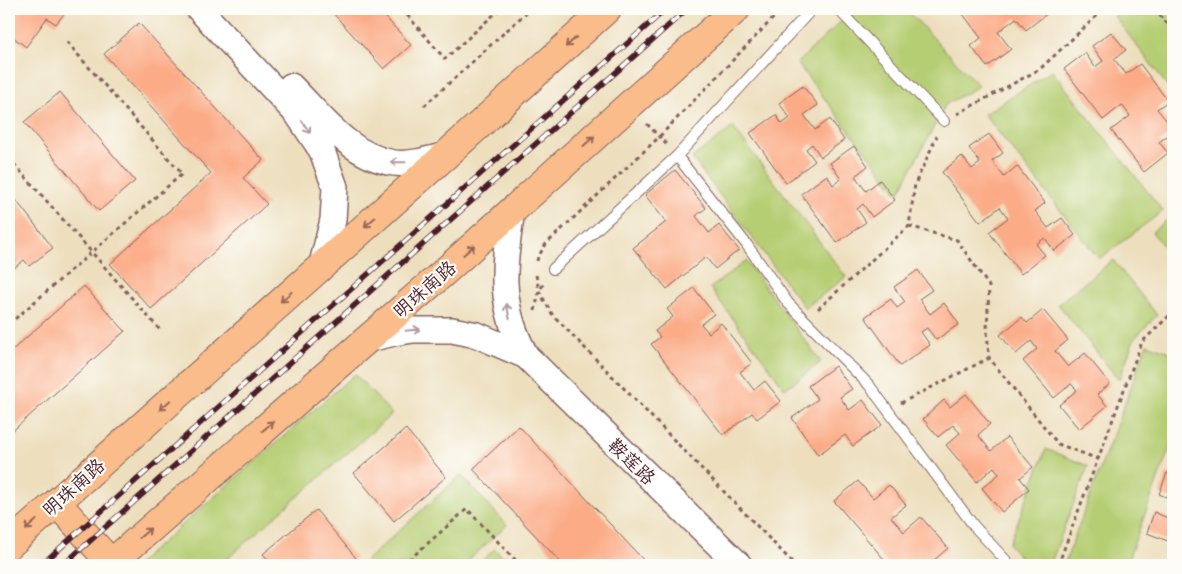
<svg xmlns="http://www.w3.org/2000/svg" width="1182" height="574" font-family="Mynerve,'LXGW WenKai TC',sans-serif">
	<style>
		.green { fill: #b6ce73; stroke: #80764f }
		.building { fill: #fbac87 }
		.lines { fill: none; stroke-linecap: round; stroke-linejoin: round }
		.service-casing { stroke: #83625e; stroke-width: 12 }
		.tertiary-casing { stroke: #83625e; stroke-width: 28 }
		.primary-casing { stroke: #83625e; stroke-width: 30 }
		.trunk-casing { stroke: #83625e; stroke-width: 30 }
		.path { stroke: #83625e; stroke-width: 3; stroke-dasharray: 4 4; stroke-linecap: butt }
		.service { stroke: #fff; stroke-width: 10 }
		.tertiary { stroke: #fff; stroke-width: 25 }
		.primary { stroke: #f9bc8a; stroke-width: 28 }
		.trunk { stroke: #f9bc8a; stroke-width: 28 }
		.rail-casing { stroke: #4a1f2b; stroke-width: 5.5 }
		.rail { stroke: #fdfcf7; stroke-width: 4; stroke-dasharray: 11; stroke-linecap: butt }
		.oneway { stroke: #996656 }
		.oneway2 { stroke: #ae9aa0 }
		.labels { text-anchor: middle; stroke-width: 4.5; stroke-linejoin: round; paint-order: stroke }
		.street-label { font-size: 19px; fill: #4a1f2b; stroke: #fdfcf7 }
	</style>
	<rect width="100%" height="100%" fill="#fdfcf7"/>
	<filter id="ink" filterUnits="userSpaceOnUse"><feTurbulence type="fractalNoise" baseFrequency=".02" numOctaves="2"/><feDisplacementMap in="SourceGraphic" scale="10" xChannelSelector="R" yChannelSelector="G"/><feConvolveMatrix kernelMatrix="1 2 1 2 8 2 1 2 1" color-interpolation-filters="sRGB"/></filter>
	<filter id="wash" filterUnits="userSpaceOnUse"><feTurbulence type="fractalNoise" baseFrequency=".0096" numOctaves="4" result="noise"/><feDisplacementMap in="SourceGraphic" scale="20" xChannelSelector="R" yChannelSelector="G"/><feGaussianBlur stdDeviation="1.12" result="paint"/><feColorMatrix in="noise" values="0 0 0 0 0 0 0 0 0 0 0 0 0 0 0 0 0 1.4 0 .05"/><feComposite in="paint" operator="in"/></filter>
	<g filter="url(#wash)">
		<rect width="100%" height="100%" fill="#eddfbe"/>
		<path class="green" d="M 854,9 L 906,9 L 979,86 L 946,104 L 898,194 L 797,63 Z
			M 1122,9 L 1173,9 L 1173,93 L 1114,16 Z
			M 1052,71 L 1163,211 L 1099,259 L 984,114 Z
			M 733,127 L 846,277 L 805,308 L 692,158 Z
			M 1173,215 L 1173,258 L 1152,232 Z
			M 1113,260 L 1157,315 L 1134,339 L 1119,380 L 1058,304 Z
			M 746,261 L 821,362 L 785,389 L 710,288 Z
			M 1147,344 L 1173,353 L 1173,439 L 1126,565 L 1064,565 Z
			M 355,374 L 392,414 L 220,565 L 136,565 Z
			M 1046,449 L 1088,466 L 1050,565 L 1027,565 L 1009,544 Z
			M 461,475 L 507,525 L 463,565 L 361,565 Z
			M 495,549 L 510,565 L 477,565 Z"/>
		<g id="blocks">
			<path class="building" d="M 9,9 L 68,9 L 56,24 L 47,18 L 26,47 L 9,34 Z
				M 329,9 L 378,9 L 411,45 L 384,69 Z
				M 959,9 L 1053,9 L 1026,30 L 1016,18 L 998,32 L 1011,49 L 987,67 L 971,46 L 981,38 Z
				M 139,23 L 263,160 L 243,178 L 267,204 L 151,309 L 110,264 L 211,173 L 104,54 Z
				M 1111,32 L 1126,50 L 1114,59 L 1126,74 L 1140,64 L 1168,101 L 1157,109 L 1171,126 L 1173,124 L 1173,144 L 1167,136 L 1159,142 L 1168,153 L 1144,172 L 1111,130 L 1130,116 L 1122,105 L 1103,120 L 1064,69 L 1085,53 L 1095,67 L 1103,61 L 1092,46 Z
				M 803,86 L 818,105 L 804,115 L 815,130 L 830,119 L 844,140 L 821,157 L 812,144 L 806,149 L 815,161 L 786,183 L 750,133 L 776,115 L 782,124 L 790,118 L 779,103 Z
				M 60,92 L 135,181 L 99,211 L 24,122 Z
				M 989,134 L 1003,153 L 992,161 L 1004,177 L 1017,166 L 1045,203 L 1035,211 L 1048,228 L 1062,218 L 1075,235 L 1054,251 L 1045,238 L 1036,244 L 1045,255 L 1021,274 L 989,232 L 1008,218 L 1000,207 L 980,222 L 942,172 L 962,156 L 972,169 L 980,163 L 969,148 Z
				M 854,146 L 868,166 L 855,176 L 866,191 L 880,180 L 895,200 L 872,217 L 863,204 L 857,209 L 866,222 L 837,243 L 801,194 L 827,175 L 833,185 L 841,179 L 830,163 Z
				M 675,170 L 706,208 L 696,216 L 709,233 L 719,225 L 739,250 L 715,269 L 706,257 L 667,289 L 633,248 L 666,222 L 645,195 Z
				M 9,191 L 53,248 L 29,266 L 24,260 L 9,272 Z
				M 918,270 L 932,290 L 919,299 L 930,314 L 944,303 L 959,324 L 936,340 L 927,328 L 921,332 L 930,345 L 900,366 L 865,317 L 891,299 L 897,308 L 905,302 L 894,287 Z
				M 84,286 L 125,331 L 9,434 L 9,353 Z
				M 694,288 L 714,314 L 701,324 L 709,333 L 721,323 L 752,363 L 740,372 L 754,390 L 765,381 L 781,401 L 757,419 L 752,413 L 723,435 L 651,344 L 660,337 L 655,331 L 673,317 L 667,309 Z
				M 1043,310 L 1068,340 L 1055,351 L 1068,367 L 1085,353 L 1110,384 L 1097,394 L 1107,406 L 1079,429 L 1059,405 L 1077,390 L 1071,384 L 1054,398 L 1023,361 L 1037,349 L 1031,341 L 1016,354 L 1000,335 L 1022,317 L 1027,323 Z
				M 835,366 L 852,389 L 840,397 L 849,410 L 863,400 L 882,425 L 853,446 L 845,435 L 818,455 L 792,418 L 818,399 L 808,386 Z
				M 966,394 L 990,424 L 978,435 L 991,451 L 1007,437 L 1033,467 L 1020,478 L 1029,489 L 1002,512 L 982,488 L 999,474 L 994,467 L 977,482 L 946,445 L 960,433 L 953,425 L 938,437 L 923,419 L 944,400 L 950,407 Z
				M 519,426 L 648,565 L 563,565 L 473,469 Z
				M 406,429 L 446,477 L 394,521 L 354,473 Z
				M 1167,473 L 1173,475 L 1173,500 L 1159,494 Z
				M 858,481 L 873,498 L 889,485 L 906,505 L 891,517 L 904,532 L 921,517 L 948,548 L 933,561 L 936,565 L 889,565 L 834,501 Z
				M 316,510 L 356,558 L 348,565 L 273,565 L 263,554 Z
				M 1173,511 L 1173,543 L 1147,533 L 1154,512 L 1170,519 Z"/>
		</g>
	</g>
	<g filter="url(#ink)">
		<use href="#blocks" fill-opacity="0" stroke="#83625e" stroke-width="1"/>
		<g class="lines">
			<g class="service-casing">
				<path id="service" d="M 838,9 L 944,121
					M 677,156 L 747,245 L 788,303 L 869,385 L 974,526 L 1010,565
					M 553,269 L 677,156 L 812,9"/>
			</g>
			<g class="tertiary-casing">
				<path id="tertiary" d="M 199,9 L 298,115 L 322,151 L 335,187 L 333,220 L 322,264
					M 291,86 C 320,115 350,157 394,163 C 411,165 430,159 446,155
					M 512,211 C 503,266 498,305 526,356
					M 365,340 L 394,333 L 413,330 L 452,330 L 477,335 L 526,356 L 739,565"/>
			</g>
			<g class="primary-casing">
				<path id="primary" d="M 57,503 L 111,563"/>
			</g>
			<g class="trunk-casing">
				<path id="trunk" d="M 9,545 L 446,155 L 607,9
					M 109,565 L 442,274 L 736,9"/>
			</g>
			<path class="path" d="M 402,9 L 445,59 L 500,9
				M 1154,9 L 1173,30
				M 9,83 L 15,89
				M 424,106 L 528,11 L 525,9
				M 957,114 L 1040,69 L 1104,9
				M 647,124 L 667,145
				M 14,164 L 160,330
				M 909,226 L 957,240 L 989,286 L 987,330 L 989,358 L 1058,444 L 1098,459
				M 537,261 L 538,257 L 546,244 L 659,137 L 782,9
				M 536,275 L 539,291 L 552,314 L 795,565
				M 818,309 L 909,226 L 915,184 L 937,136
				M 535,311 L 539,291 L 545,282
				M 9,324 L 182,174 L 66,41
				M 901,403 L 989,358
				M 403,565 L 467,509 L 520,565
				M 1058,565 L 1142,342 L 1173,312"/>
			<use href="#service" class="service"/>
			<use href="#tertiary" class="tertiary"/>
			<use href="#primary" class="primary"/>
			<use href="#trunk" class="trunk"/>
			<g class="rail-casing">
				<path id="rail" d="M 41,565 L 666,9
					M 63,565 L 687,9"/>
			</g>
			<use href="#rail" class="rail"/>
		</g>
		<defs><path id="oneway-shaft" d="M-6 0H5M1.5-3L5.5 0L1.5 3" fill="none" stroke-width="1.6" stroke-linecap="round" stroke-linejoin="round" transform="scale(1.25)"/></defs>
		<g class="oneway">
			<use href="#oneway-shaft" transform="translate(571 42) rotate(138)"/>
			<use href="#oneway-shaft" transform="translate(589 141) rotate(-42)"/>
			<use href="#oneway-shaft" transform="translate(370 222) rotate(139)"/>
			<use href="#oneway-shaft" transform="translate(469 250) rotate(-42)"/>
			<use href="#oneway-shaft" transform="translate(286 297) rotate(138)"/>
			<use href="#oneway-shaft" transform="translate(165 405) rotate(138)"/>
			<use href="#oneway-shaft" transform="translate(268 426) rotate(-41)"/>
			<use href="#oneway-shaft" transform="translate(31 525) rotate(138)"/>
			<use href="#oneway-shaft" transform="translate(145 533) rotate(-41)"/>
		</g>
		<g class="oneway2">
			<use href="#oneway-shaft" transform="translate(306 127) rotate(56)"/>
			<use href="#oneway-shaft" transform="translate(398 162) rotate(-179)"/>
			<use href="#oneway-shaft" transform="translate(508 311) rotate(-102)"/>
			<use href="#oneway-shaft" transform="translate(413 330) rotate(-6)"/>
		</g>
	</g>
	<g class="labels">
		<g class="street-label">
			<text transform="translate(424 289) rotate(-41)" y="7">明珠南路</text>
			<text transform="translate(632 461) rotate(44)" y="7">鞍莲路</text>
			<text transform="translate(73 487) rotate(-42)" y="7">明珠南路</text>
		</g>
	</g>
	<rect width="1182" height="574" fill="none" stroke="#fdfcf7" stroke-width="30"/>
</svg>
